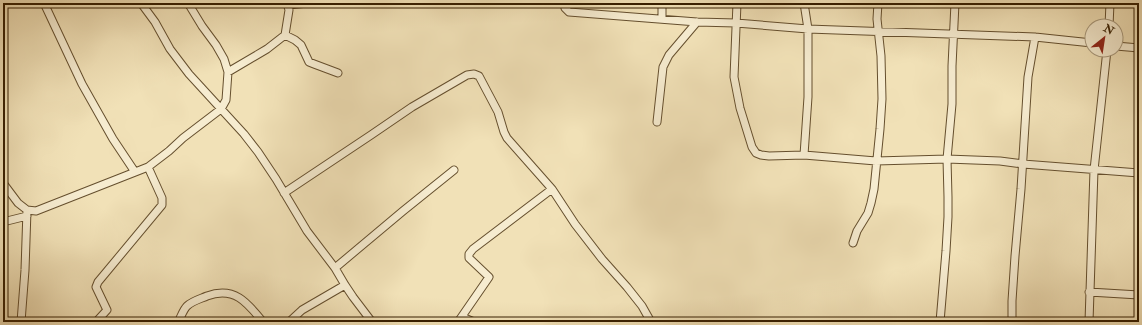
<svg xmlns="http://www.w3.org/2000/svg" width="1142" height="325" font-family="'IM FELL Double Pica',serif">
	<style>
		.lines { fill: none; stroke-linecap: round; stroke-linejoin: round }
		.minor-casing { stroke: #654f2e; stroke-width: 9 }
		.minor { stroke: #f6ecd0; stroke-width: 7 }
	</style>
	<rect width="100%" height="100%" fill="#f1e1b7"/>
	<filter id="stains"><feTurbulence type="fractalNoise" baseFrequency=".005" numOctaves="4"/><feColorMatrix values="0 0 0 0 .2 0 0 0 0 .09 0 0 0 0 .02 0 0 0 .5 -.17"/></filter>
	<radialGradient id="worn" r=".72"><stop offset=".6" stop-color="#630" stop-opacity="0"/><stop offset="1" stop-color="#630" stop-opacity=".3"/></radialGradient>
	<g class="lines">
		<g class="minor-casing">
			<path id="minor" d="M 44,3 L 82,84 L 113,139 L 135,172
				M 141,3 L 155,22 L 170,49 L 189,74 L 244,134 L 258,152 L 276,179 L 307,231 L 335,268 L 345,285 L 353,297 L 372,322
				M 564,3 L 565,8 L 569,12 L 697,22 L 736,23 L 808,29 L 1035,37 L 1092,43
				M 737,3 L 734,77 L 740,108 L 752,147 L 756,153 L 761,155 L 769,156 L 804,155 L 876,161 L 947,159 L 1000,161 L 1023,164 L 1139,173
				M 288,5 L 308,3
				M 662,19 L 662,3
				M 1109,26 L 1110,3
				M 285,35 L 295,40 L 301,45 L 309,62 L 314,64 L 338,73
				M 1116,46 L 1139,48
				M 228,72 L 267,49 L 285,35 L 289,10 L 287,3
				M 657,122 L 663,67 L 669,55 L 697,22
				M 804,155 L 808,97 L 808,29 L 804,3
				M 3,183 L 18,203 L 27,210 L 36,211 L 148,167 L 169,151 L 183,138 L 221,109 L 226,100 L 228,72 L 224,59 L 216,45 L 202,26 L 188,3
				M 284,193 L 371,135 L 412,107 L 467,75 L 474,74 L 479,76 L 498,112 L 504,132 L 507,138 L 552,189 L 575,224 L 602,259 L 627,287 L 642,306 L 651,322
				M 3,222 L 27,216
				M 853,243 L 857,231 L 868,213 L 871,203 L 874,189 L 880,129 L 882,99 L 881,56 L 877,19 L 878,3
				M 335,268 L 403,211 L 454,170
				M 1089,292 L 1139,295
				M 462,317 L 474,322
				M 21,322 L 25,270 L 27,210
				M 96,322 L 107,310 L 96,287 L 98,282 L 162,205 L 162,198 L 148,167
				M 178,322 C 181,317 183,310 187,306 C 192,301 200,299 207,296 C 234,286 247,302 263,322
				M 289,322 L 302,310 L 345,285
				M 458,322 L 487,280 L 489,277 L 469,258 L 469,254 L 473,249 L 552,189
				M 940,322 L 946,251 L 948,217 L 948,197 L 947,159 L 952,104 L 952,66 L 955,3
				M 1012,322 L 1012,301 L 1015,256 L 1021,189 L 1028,77 L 1035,37
				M 1089,322 L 1094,170 L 1107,50"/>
		</g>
		<use href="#minor" class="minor"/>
	</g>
	<rect width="1142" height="325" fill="none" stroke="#f1e1b7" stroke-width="16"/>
	<rect x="4" y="4" width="1134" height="317" fill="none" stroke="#361e00" stroke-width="2"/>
	<rect x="8" y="8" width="1126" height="309" fill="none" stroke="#361e00"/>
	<g transform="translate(1104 38) rotate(30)"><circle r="19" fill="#f6ecd0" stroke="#a99a7d"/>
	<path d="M0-3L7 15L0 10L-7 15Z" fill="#8f2418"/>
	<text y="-6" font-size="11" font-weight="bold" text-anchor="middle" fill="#361e00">N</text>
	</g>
	<rect width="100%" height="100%" filter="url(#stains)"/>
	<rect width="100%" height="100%" fill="url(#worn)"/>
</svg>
